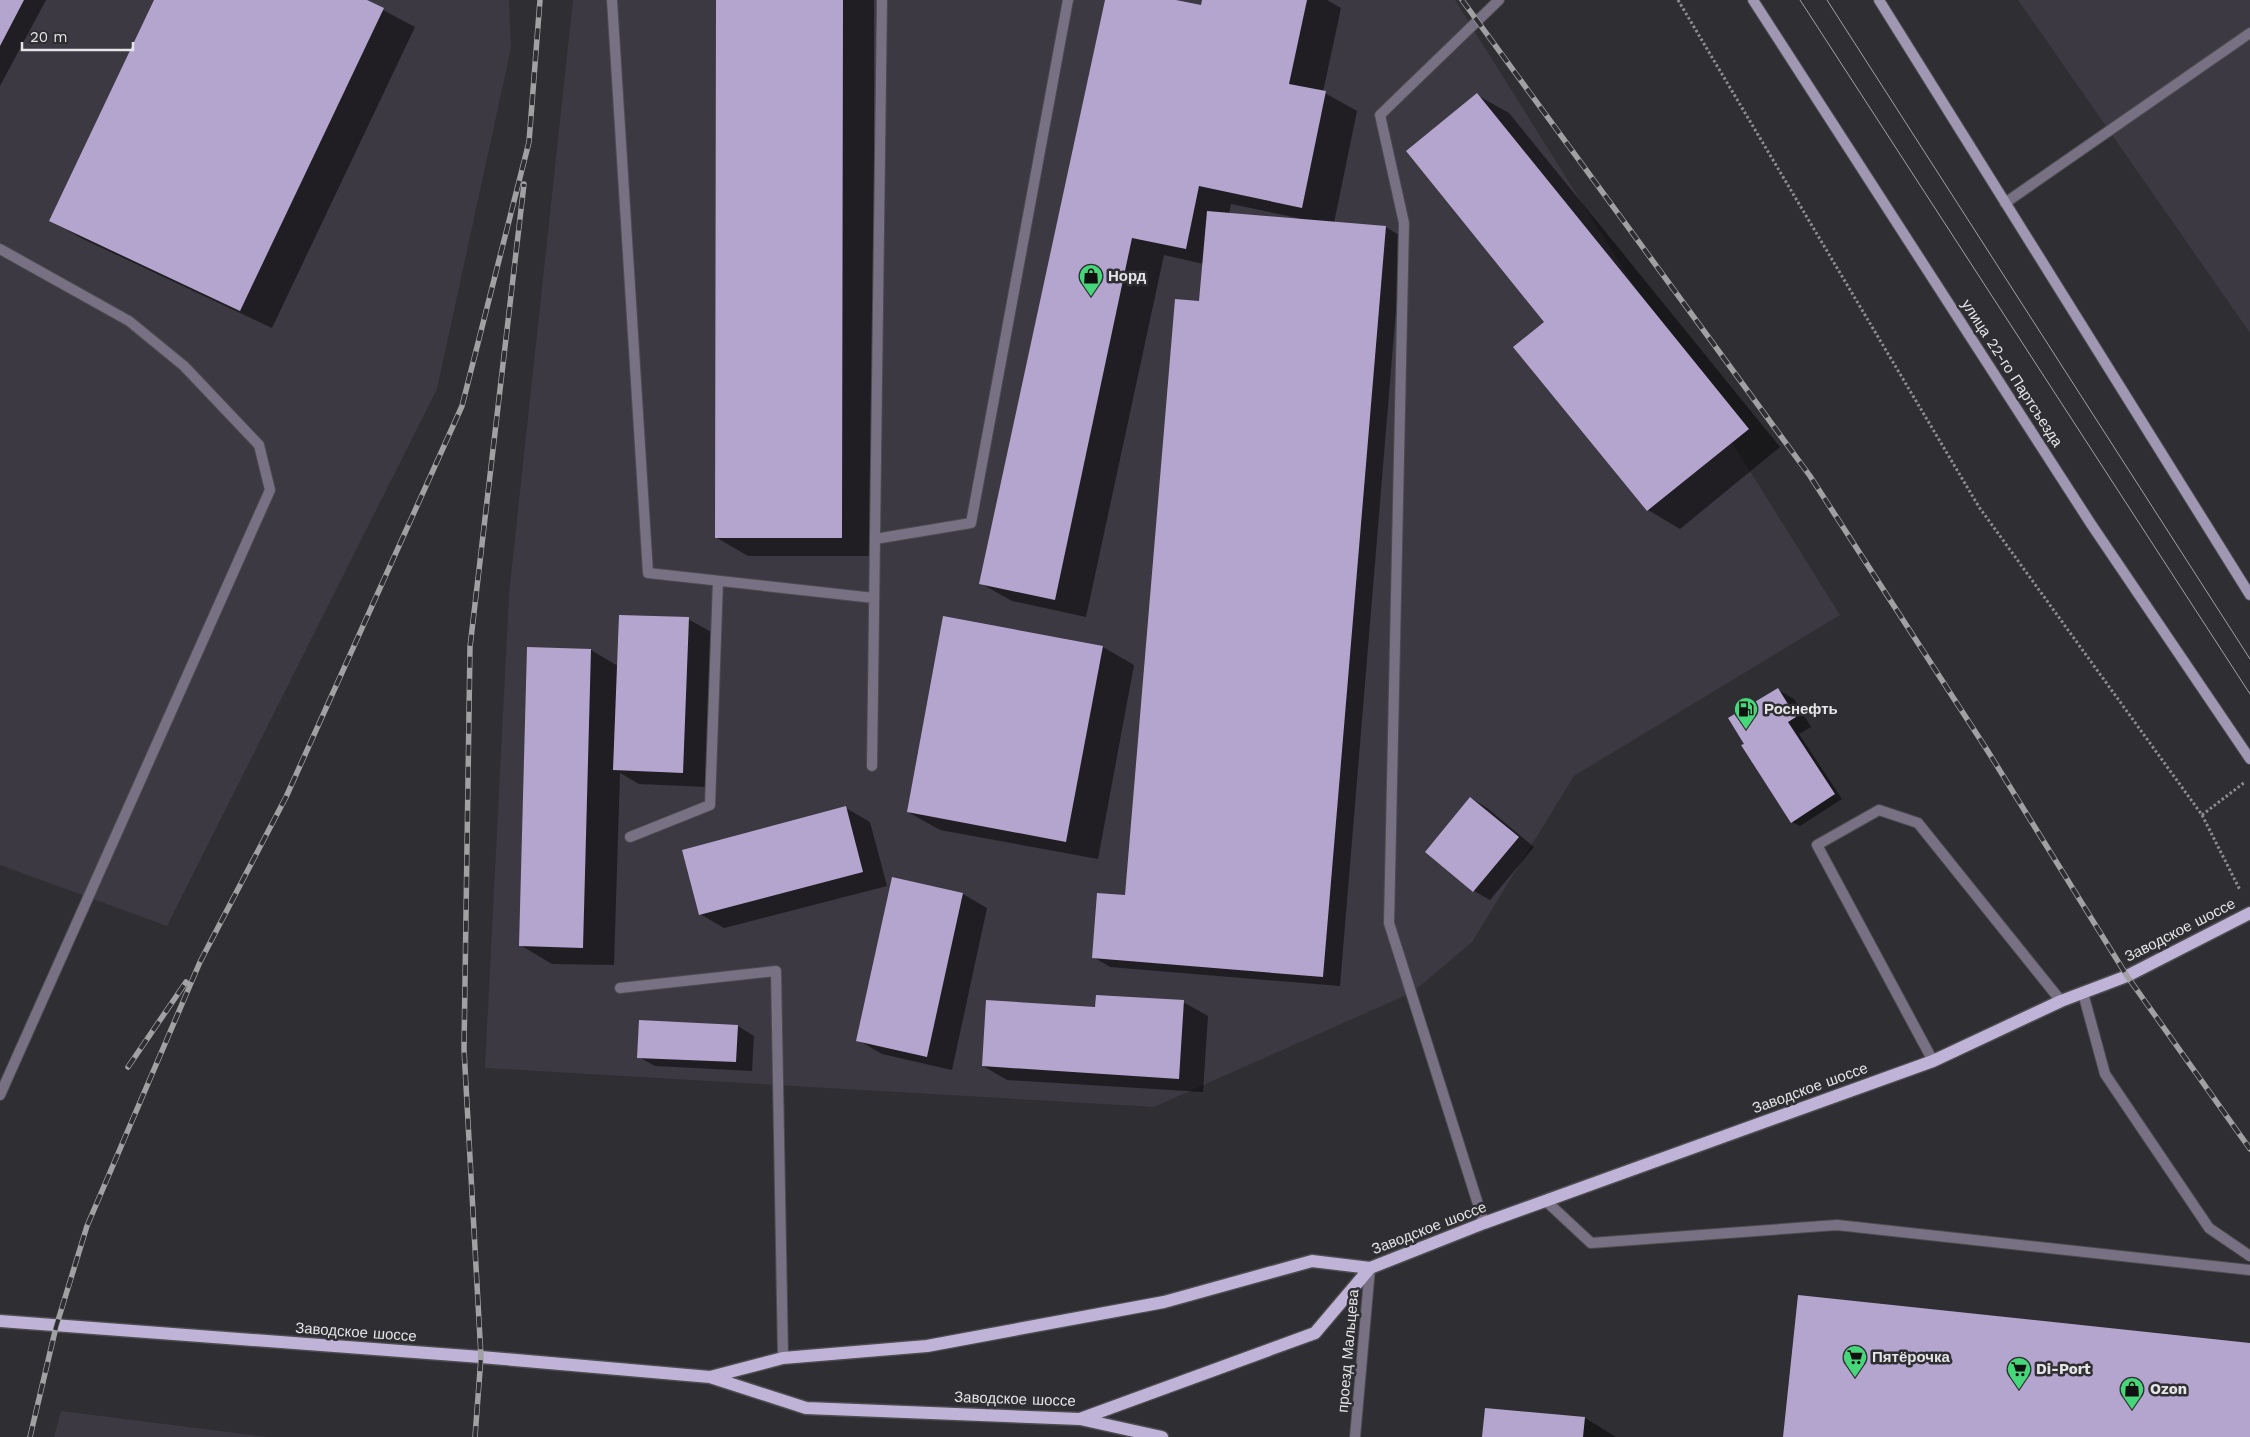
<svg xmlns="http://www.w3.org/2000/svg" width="2250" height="1437" font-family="'Work Sans',sans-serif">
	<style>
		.built { fill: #3c3942 }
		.shadow { fill: #0007; fill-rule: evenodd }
		.building { fill: #b4a5cf }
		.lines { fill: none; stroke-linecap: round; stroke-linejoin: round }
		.service-casing { stroke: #4c4b4f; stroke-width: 12 }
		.minor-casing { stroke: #4c4b4f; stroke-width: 12 }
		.secondary-casing { stroke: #4c4b4f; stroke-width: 12 }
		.primary-casing { stroke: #4c4b4f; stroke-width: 15 }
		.path { stroke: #8d8c8f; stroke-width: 3; stroke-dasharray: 2.5 2.5; stroke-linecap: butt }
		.service { stroke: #777183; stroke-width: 10 }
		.minor { stroke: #777183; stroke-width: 10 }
		.secondary { stroke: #a097b3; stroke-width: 10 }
		.primary { stroke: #c0b3d8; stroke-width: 12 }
		.tram { stroke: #a1a0a2; stroke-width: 1 }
		.rail-casing { stroke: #a1a0a2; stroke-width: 5.5 }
		.rail { stroke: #2f2e32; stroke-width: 4; stroke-dasharray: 11; stroke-linecap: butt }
		.labels { text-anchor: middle; stroke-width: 5; stroke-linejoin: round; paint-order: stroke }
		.poi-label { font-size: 15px; font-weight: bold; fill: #e5e4e6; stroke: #2f2e32; text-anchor: start }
		.street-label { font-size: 15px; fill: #e5e4e6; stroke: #2f2e32 }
	</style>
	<rect width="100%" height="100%" fill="#2f2e32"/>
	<path class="built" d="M 0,0 L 509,0 L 511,48 L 437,389 L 167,926 L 0,865 Z
		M 573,0 L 1455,0 L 1840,615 L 1574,776 L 1472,942 L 1413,992 L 1154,1107 L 485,1068 L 509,594 Z
		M 2018,0 L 2250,0 L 2250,333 Z
		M 61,1411 L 268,1437 L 54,1437 Z"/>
	<path class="shadow" d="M 0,0 L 46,0 L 0,86 Z
		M 155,0 L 364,0 L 415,27 L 272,328 L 83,239 L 51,221 Z
		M 717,0 L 874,0 L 874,556 L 748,556 L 717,538 Z
		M 1106,0 L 1168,0 L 1202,6 L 1203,0 L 1327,0 L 1341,8 L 1323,92 L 1357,111 L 1334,223 L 1386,227 L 1402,237 L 1340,986 L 1110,967 L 1093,957 L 1126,896 L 1204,264 L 1164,255 L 1086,617 L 1012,601 L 980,583 ZM 1231,204 L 1298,218 L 1298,220 L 1229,214 Z
		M 1477,95 L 1509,113 L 1780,447 L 1680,529 L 1648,510 L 1515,347 L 1546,322 Z
		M 688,619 L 713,633 L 707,787 L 639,784 L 620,773 L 614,965 L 552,964 L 520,945 L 591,650 L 618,666 Z
		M 1103,647 L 1134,665 L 1098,859 L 940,830 L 908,812 Z
		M 1778,690 L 1794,699 L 1811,727 L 1799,734 L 1842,799 L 1800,826 L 1792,822 Z
		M 1471,798 L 1487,808 L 1534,847 L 1490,900 L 1474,891 L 1426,852 Z
		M 846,808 L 870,822 L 887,886 L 724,928 L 700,914 Z
		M 963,894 L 987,908 L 952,1070 L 882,1054 L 858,1040 Z
		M 1183,1002 L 1208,1016 L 1203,1092 L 1007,1080 L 983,1066 L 1096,1009 Z
		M 738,1026 L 754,1036 L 752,1071 L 655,1066 L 639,1057 Z
		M 1585,1418 L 1616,1437 L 1484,1437 Z"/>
	<path class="building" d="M 0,0 L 24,0 L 0,46 Z
		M 154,0 L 367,0 L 384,8 L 240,311 L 49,221 Z
		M 716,0 L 843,0 L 842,538 L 715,538 Z
		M 1105,0 L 1176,0 L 1201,5 L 1202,0 L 1307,0 L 1289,84 L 1326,91 L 1302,208 L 1199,186 L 1186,249 L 1132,238 L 1055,600 L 979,584 Z
		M 1477,93 L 1749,429 L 1647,511 L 1513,347 L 1544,322 L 1406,151 Z
		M 1207,211 L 1386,226 L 1323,977 L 1092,958 L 1097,893 L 1125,895 L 1175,299 L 1199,301 Z
		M 619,615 L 689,617 L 683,773 L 613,770 Z
		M 943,616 L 1103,646 L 1066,842 L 907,812 Z
		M 527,647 L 591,649 L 583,948 L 519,946 Z
		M 1778,688 L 1796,717 L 1788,722 L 1835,794 L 1791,823 L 1741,745 L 1744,744 L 1728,718 Z
		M 1470,797 L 1519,837 L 1473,892 L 1425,852 Z
		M 846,806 L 863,872 L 699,915 L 682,850 Z
		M 892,877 L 963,893 L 927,1057 L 856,1041 Z
		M 1096,995 L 1184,1000 L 1179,1079 L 982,1066 L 986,1000 L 1095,1007 Z
		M 639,1020 L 738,1025 L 736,1062 L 637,1058 Z
		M 1798,1295 L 2250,1343 L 2250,1437 L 1783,1437 Z
		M 1485,1408 L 1585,1417 L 1583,1437 L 1482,1437 Z"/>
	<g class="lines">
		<g class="service-casing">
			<path id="service" d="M 612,0 L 648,573 L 874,598
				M 2005,203 L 2250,33
				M 0,249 L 129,321 L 184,366 L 259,445 L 270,490 L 0,1095
				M 875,539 L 971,523 L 1068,0
				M 872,766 L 882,0
				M 630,837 L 710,805 L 718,581
				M 620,988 L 776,971 L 783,1358
				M 2083,993 L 2105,1074 L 2209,1228 L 2250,1256
				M 1933,1061 L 1817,845 L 1879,810 L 1918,823 L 2061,1001
				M 1546,1201 L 1591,1243 L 1837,1225 L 2250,1270
				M 1484,1223 L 1389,923 L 1404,223 L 1380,115 L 1499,0"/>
		</g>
		<g class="minor-casing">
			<path id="minor" d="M 1355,1437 L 1370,1268"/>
		</g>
		<g class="secondary-casing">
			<path id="secondary" d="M 1753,0 L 2091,524 L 2250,759
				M 1879,0 L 2250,595"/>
		</g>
		<g class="primary-casing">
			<path id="primary" d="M 0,1321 L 481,1357 L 710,1377 L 806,1408 L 1080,1419 L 1315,1333 L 1370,1268 L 1484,1223 L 1933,1061 L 2061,1001 L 2127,976 L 2250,913
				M 710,1377 L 783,1358 L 927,1346 L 1164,1302 L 1312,1261 L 1370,1268
				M 1080,1419 L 1162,1437"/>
		</g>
		<path class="path" d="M 1678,0 L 1979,507 L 2202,815 L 2240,890
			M 2202,815 L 2245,782"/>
		<use href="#service" class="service"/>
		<use href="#minor" class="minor"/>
		<use href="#secondary" class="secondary"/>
		<use href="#primary" class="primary"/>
		<path class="tram" d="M 1800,0 L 2250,694
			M 1827,0 L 2250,659"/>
		<g class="rail-casing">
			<path id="rail" d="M 1462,0 L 1810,476 L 1989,753 L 2127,976 L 2250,1149
				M 128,1067 L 186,982
				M 30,1437 L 56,1327 L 87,1226 L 200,962 L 286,797 L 462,406 L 529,142 L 540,0
				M 475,1437 L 481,1357 L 464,1049 L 470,647 L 524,184"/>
		</g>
		<use href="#rail" class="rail"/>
	</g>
	<defs>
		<g id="shop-pin" transform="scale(1.25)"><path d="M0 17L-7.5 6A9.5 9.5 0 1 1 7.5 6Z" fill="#46d77a" stroke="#2f2e32"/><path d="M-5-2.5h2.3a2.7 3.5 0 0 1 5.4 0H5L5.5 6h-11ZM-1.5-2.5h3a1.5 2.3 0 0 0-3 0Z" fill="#111"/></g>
		<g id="fuel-pin" transform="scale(1.25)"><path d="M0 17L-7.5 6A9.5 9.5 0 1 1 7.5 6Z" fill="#46d77a" stroke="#2f2e32"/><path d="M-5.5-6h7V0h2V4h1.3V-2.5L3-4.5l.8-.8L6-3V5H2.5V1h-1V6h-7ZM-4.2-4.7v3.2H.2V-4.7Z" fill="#111"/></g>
		<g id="supermarket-pin" transform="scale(1.25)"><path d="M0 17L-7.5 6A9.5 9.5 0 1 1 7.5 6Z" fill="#46d77a" stroke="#2f2e32"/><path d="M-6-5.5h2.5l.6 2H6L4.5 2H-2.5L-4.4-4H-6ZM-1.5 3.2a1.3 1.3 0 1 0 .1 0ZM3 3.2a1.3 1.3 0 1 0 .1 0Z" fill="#111"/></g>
	</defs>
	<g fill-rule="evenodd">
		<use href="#shop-pin" x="1091" y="276"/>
		<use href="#fuel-pin" x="1746" y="709"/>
		<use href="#supermarket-pin" x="1855" y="1357"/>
		<use href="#supermarket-pin" x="2019" y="1369"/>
		<use href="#shop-pin" x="2132" y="1389"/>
	</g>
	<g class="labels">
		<g class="poi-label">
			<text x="1108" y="281">Норд</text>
			<text x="1764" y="714">Роснефть</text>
			<text x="1872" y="1362">Пятёрочка</text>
			<text x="2036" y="1374">Di-Port</text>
			<text x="2150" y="1394">Ozon</text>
		</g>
		<g class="street-label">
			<text transform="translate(2012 373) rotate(57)" y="5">улица 22-го Партсъезда</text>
			<text transform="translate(2180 930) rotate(-27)" y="5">Заводское шоссе</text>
			<text transform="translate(1810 1088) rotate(-20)" y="5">Заводское шоссе</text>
			<text transform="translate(1429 1228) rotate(-21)" y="5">Заводское шоссе</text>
			<text transform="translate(356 1332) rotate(4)" y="5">Заводское шоссе</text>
			<text transform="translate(1348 1351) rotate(-85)" y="5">проезд Мальцева</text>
			<text transform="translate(1015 1399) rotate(2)" y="5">Заводское шоссе</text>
		</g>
	</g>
	<path d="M22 42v8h111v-8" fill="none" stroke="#e5e4e6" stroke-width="2.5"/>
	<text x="30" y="42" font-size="15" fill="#e5e4e6" stroke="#2f2e32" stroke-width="4" paint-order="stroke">20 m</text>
</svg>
